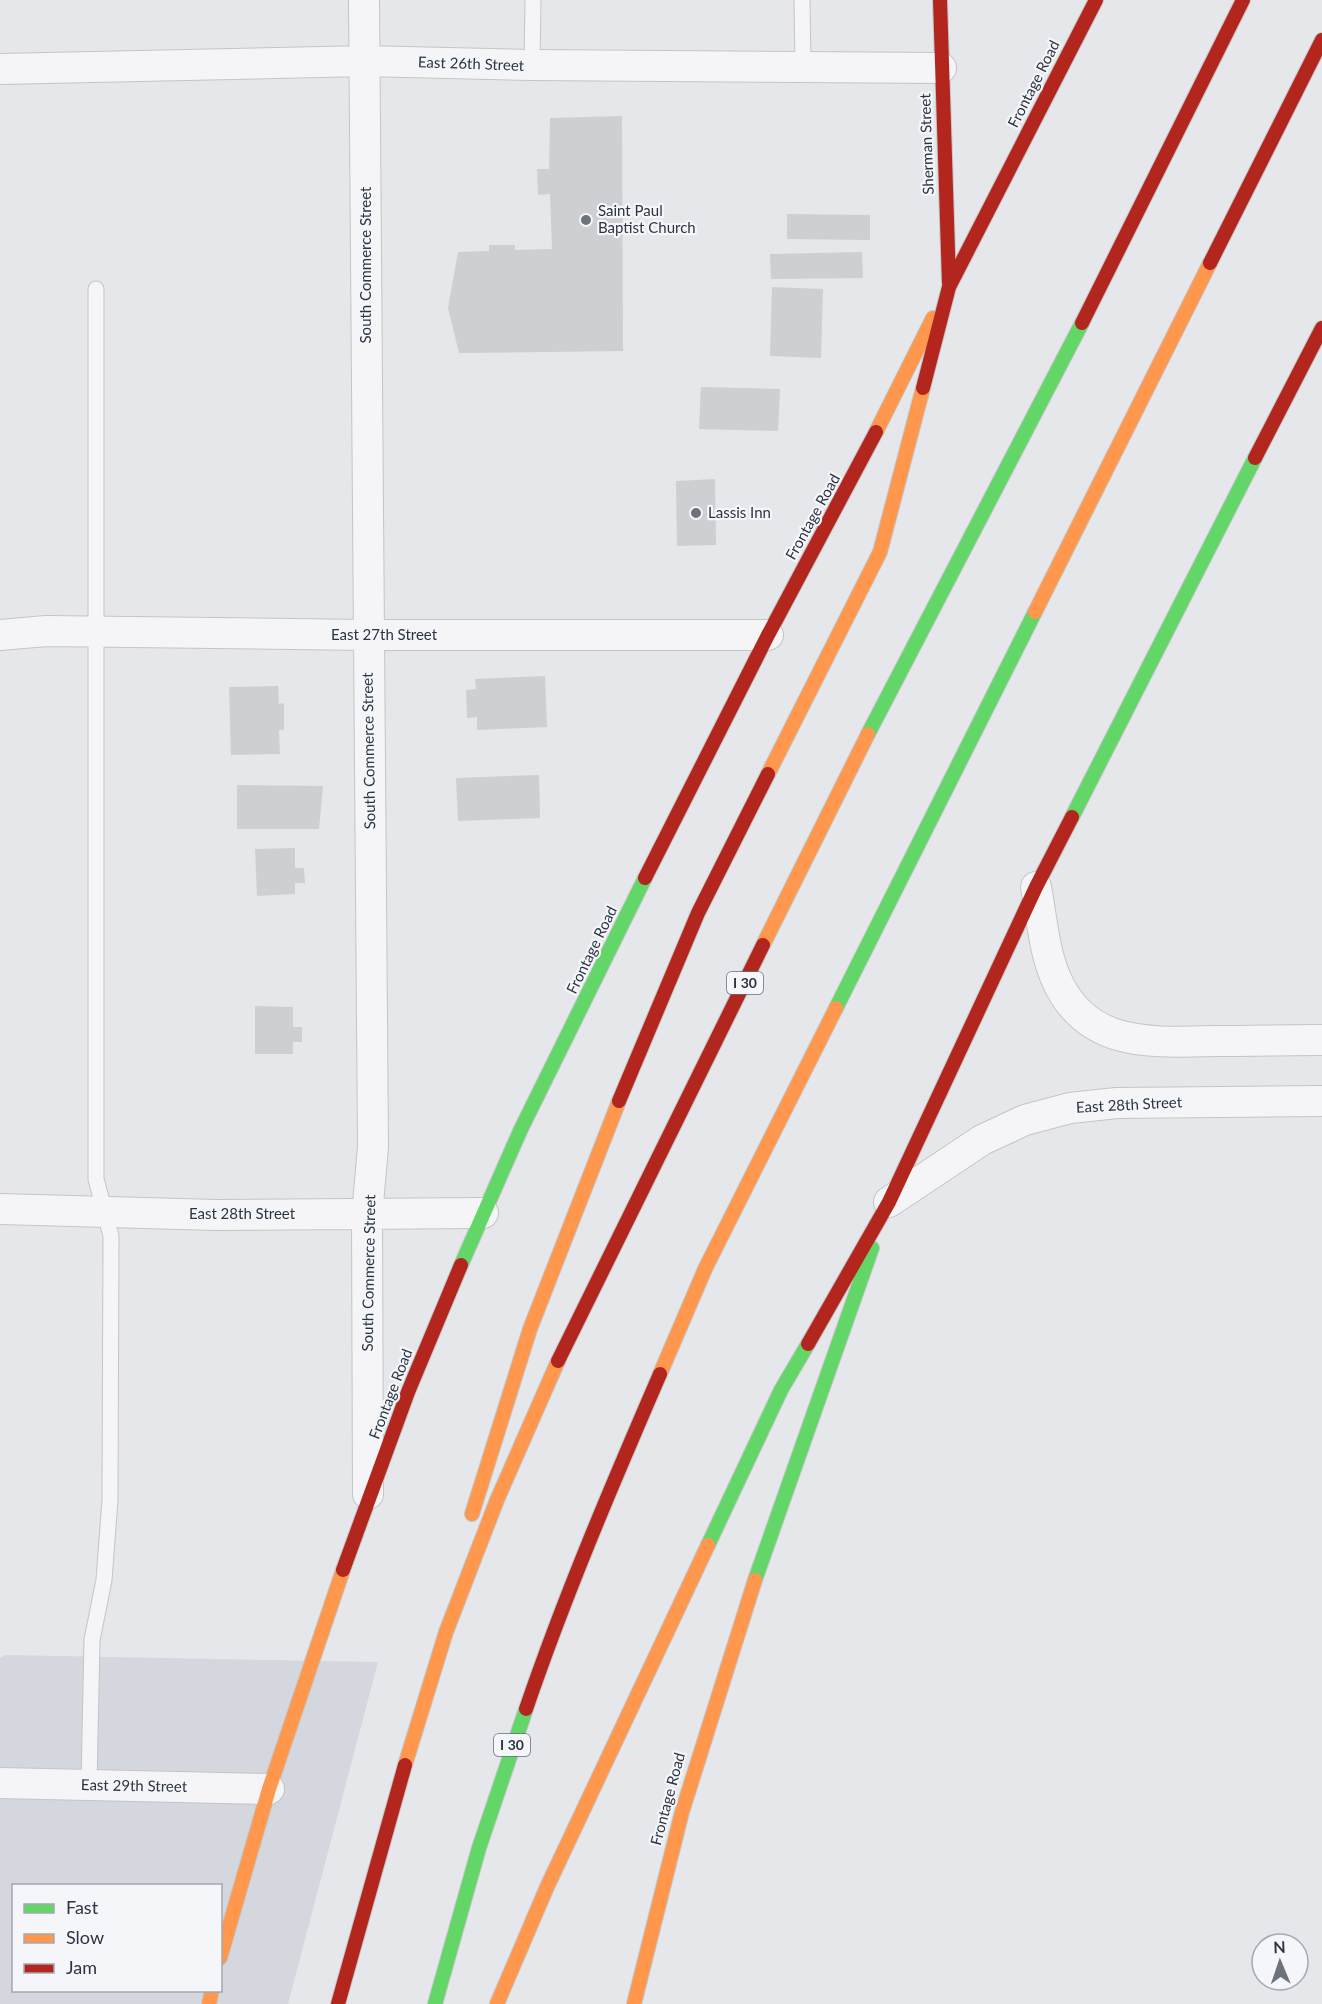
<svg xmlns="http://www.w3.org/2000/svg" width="1322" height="2004" font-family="Lato,sans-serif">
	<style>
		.built { fill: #d4d7dd; fill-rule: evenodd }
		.building { fill: #cdcfd2 }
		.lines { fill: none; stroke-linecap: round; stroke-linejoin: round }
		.lane-casing { stroke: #c3c5c8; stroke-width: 17 }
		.street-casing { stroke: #c3c5c8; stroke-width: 32 }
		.fast-casing { stroke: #c3c5c8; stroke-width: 16 }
		.slow-casing { stroke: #c3c5c8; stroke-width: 16 }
		.jam-casing { stroke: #c3c5c8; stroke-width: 16 }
		.lane { stroke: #f5f5f7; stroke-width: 15 }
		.street { stroke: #f5f5f7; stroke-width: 30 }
		.fast { stroke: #63d668; stroke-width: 14 }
		.slow { stroke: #ff974d; stroke-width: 14 }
		.jam { stroke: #b3261e; stroke-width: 14 }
		.poi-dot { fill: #6d737d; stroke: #f4f6f9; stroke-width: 2 }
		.labels { text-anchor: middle; stroke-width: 4.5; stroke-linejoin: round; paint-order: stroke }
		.shield { fill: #f4f6f9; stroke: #686e7a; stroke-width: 1.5 }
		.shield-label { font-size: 14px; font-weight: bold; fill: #2c3443 }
		.street-label { font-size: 15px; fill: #2c3443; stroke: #f4f6f9 }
		.poi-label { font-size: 15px; fill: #2c3443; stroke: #f4f6f9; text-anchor: start }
	</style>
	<rect width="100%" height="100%" fill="#e5e7ea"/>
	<path class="built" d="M 5,1655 L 378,1662 L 288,2004 L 0,2004 L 0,1658 ZM 14,1886 L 220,1886 L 220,1990 L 14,1990 Z"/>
	<path class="building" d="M 622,116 L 623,351 L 459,353 L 448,308 L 458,252 L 489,251 L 489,245 L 515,245 L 515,250 L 552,249 L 550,194 L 538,195 L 537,169 L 549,169 L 550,118 Z
		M 787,214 L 870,215 L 870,240 L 787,239 Z
		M 862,252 L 863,278 L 771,279 L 770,254 Z
		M 772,287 L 823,289 L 821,358 L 770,356 Z
		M 701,387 L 780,389 L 778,431 L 699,429 Z
		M 715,479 L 716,545 L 677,546 L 676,481 Z
		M 545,676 L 547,727 L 477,730 L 477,717 L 467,718 L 466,690 L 476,689 L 475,679 Z
		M 278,686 L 279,704 L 284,703 L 284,730 L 279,730 L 280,754 L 231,755 L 229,687 Z
		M 539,775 L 540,818 L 458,821 L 456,778 Z
		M 237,785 L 323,786 L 319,829 L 237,829 Z
		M 295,848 L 295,868 L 304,868 L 305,883 L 295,883 L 295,894 L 257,896 L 255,849 Z
		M 255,1006 L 293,1007 L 293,1027 L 302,1027 L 302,1042 L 293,1042 L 293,1054 L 255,1054 Z"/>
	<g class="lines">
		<g class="lane-casing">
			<path id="lane" d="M 802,0 L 803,67
				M 532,65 L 533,0
				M 89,1785 L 92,1640 L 104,1580 L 110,1500 L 111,1236 L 96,1179 L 96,289"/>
		</g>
		<g class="street-casing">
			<path id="street" d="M 364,0 L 373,1147 L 367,1215 L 368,1494
				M 0,69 L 365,61 L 532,65 L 941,68
				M 0,635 L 46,631 L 368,635 L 768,635
				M 1036,887 C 1042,918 1044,956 1059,985 C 1091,1049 1156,1042 1216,1041 C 1252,1041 1287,1040 1322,1040
				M 889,1202 L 982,1140 L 1025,1120 L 1070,1108 L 1117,1103 L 1322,1101
				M 0,1209 L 216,1215 L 483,1213
				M 0,1783 L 269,1789"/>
		</g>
		<g class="fast-casing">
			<path id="fast" d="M 868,734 L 1082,323
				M 1072,817 L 1255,458
				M 836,1008 L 1035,612
				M 461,1265 L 521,1129 L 645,878
				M 708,1545 L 781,1390 L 808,1344
				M 755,1580 L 872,1248
				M 435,2004 L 479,1848 L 526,1709"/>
		</g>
		<g class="slow-casing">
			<path id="slow" d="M 876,432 L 933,318
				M 1035,612 L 1210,263
				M 768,774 L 880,552 L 923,388
				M 763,945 L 868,734
				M 660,1374 L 705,1269 L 836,1008
				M 472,1514 L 530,1329 L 619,1101
				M 405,1765 L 446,1632 L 497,1500 L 558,1361
				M 220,1958 L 269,1789 L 343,1570
				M 209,2004 L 212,1990
				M 497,2004 L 547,1887 L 708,1545
				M 634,2004 L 682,1812 L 755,1580"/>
		</g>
		<g class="jam-casing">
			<path id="jam" d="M 940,0 L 949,283
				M 1210,263 L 1322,40
				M 949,287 L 1096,0
				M 1082,323 L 1243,0
				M 923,388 L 949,287
				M 1255,458 L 1322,328
				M 645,878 L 768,635 L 876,432
				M 619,1101 L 698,913 L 768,774
				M 889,1202 L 1036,887 L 1072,817
				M 808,1344 L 889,1202
				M 558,1361 L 763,945
				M 343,1570 L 408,1392 L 461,1265
				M 526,1709 C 565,1595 612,1485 660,1374
				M 338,2004 L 405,1765"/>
		</g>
		<use href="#lane" class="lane"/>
		<use href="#street" class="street"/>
		<use href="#fast" class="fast"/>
		<use href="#slow" class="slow"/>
		<use href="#jam" class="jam"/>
	</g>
	<g class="poi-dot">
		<circle cx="586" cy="220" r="6"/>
		<circle cx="696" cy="513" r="6"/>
	</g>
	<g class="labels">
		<g class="shield">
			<rect x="727" y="972" width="36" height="22" rx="4.5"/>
			<rect x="494" y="1734" width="36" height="22" rx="4.5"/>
		</g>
		<g class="shield-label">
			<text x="745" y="988">I 30</text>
			<text x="512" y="1750">I 30</text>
		</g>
		<g class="street-label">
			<text transform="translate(471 64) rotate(2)" y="5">East 26th Street</text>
			<text transform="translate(1034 84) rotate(-63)" y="5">Frontage Road</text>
			<text transform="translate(927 144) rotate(-92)" y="5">Sherman Street</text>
			<text transform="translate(366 265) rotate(-90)" y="5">South Commerce Street</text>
			<text transform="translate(813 517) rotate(-61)" y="5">Frontage Road</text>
			<text x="384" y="640">East 27th Street</text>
			<text transform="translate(369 751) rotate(-91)" y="5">South Commerce Street</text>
			<text transform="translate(592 950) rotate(-64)" y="5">Frontage Road</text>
			<text transform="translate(1129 1105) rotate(-3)" y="5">East 28th Street</text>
			<text x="242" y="1219">East 28th Street</text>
			<text transform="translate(369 1273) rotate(-89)" y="5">South Commerce Street</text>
			<text transform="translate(391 1394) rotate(-69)" y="5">Frontage Road</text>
			<text transform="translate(134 1786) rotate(1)" y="5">East 29th Street</text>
			<text transform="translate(668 1799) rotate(-75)" y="5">Frontage Road</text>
		</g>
		<g class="poi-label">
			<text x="598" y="216">Saint Paul<tspan x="598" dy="17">Baptist Church</tspan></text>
			<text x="708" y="518">Lassis Inn</text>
		</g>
	</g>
	<rect x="12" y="1884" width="210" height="108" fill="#f4f6f9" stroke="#a4a8b0" stroke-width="1.5"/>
	<rect x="24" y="1904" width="30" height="9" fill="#63d668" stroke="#a4a8b0" stroke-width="1.5"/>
	<text x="66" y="1914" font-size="18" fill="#2c3443">Fast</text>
	<rect x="24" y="1934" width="30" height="9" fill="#ff974d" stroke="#a4a8b0" stroke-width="1.5"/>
	<text x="66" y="1944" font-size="18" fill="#2c3443">Slow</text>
	<rect x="24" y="1964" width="30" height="9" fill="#b3261e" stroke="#a4a8b0" stroke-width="1.5"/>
	<text x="66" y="1974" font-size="18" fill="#2c3443">Jam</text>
	<g transform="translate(1280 1962) rotate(358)"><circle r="28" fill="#f4f6f9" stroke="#a4a8b0" stroke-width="1.5"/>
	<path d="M0-4.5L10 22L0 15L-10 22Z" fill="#6d737d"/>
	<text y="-9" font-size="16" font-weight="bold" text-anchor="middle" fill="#2c3443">N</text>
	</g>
</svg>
